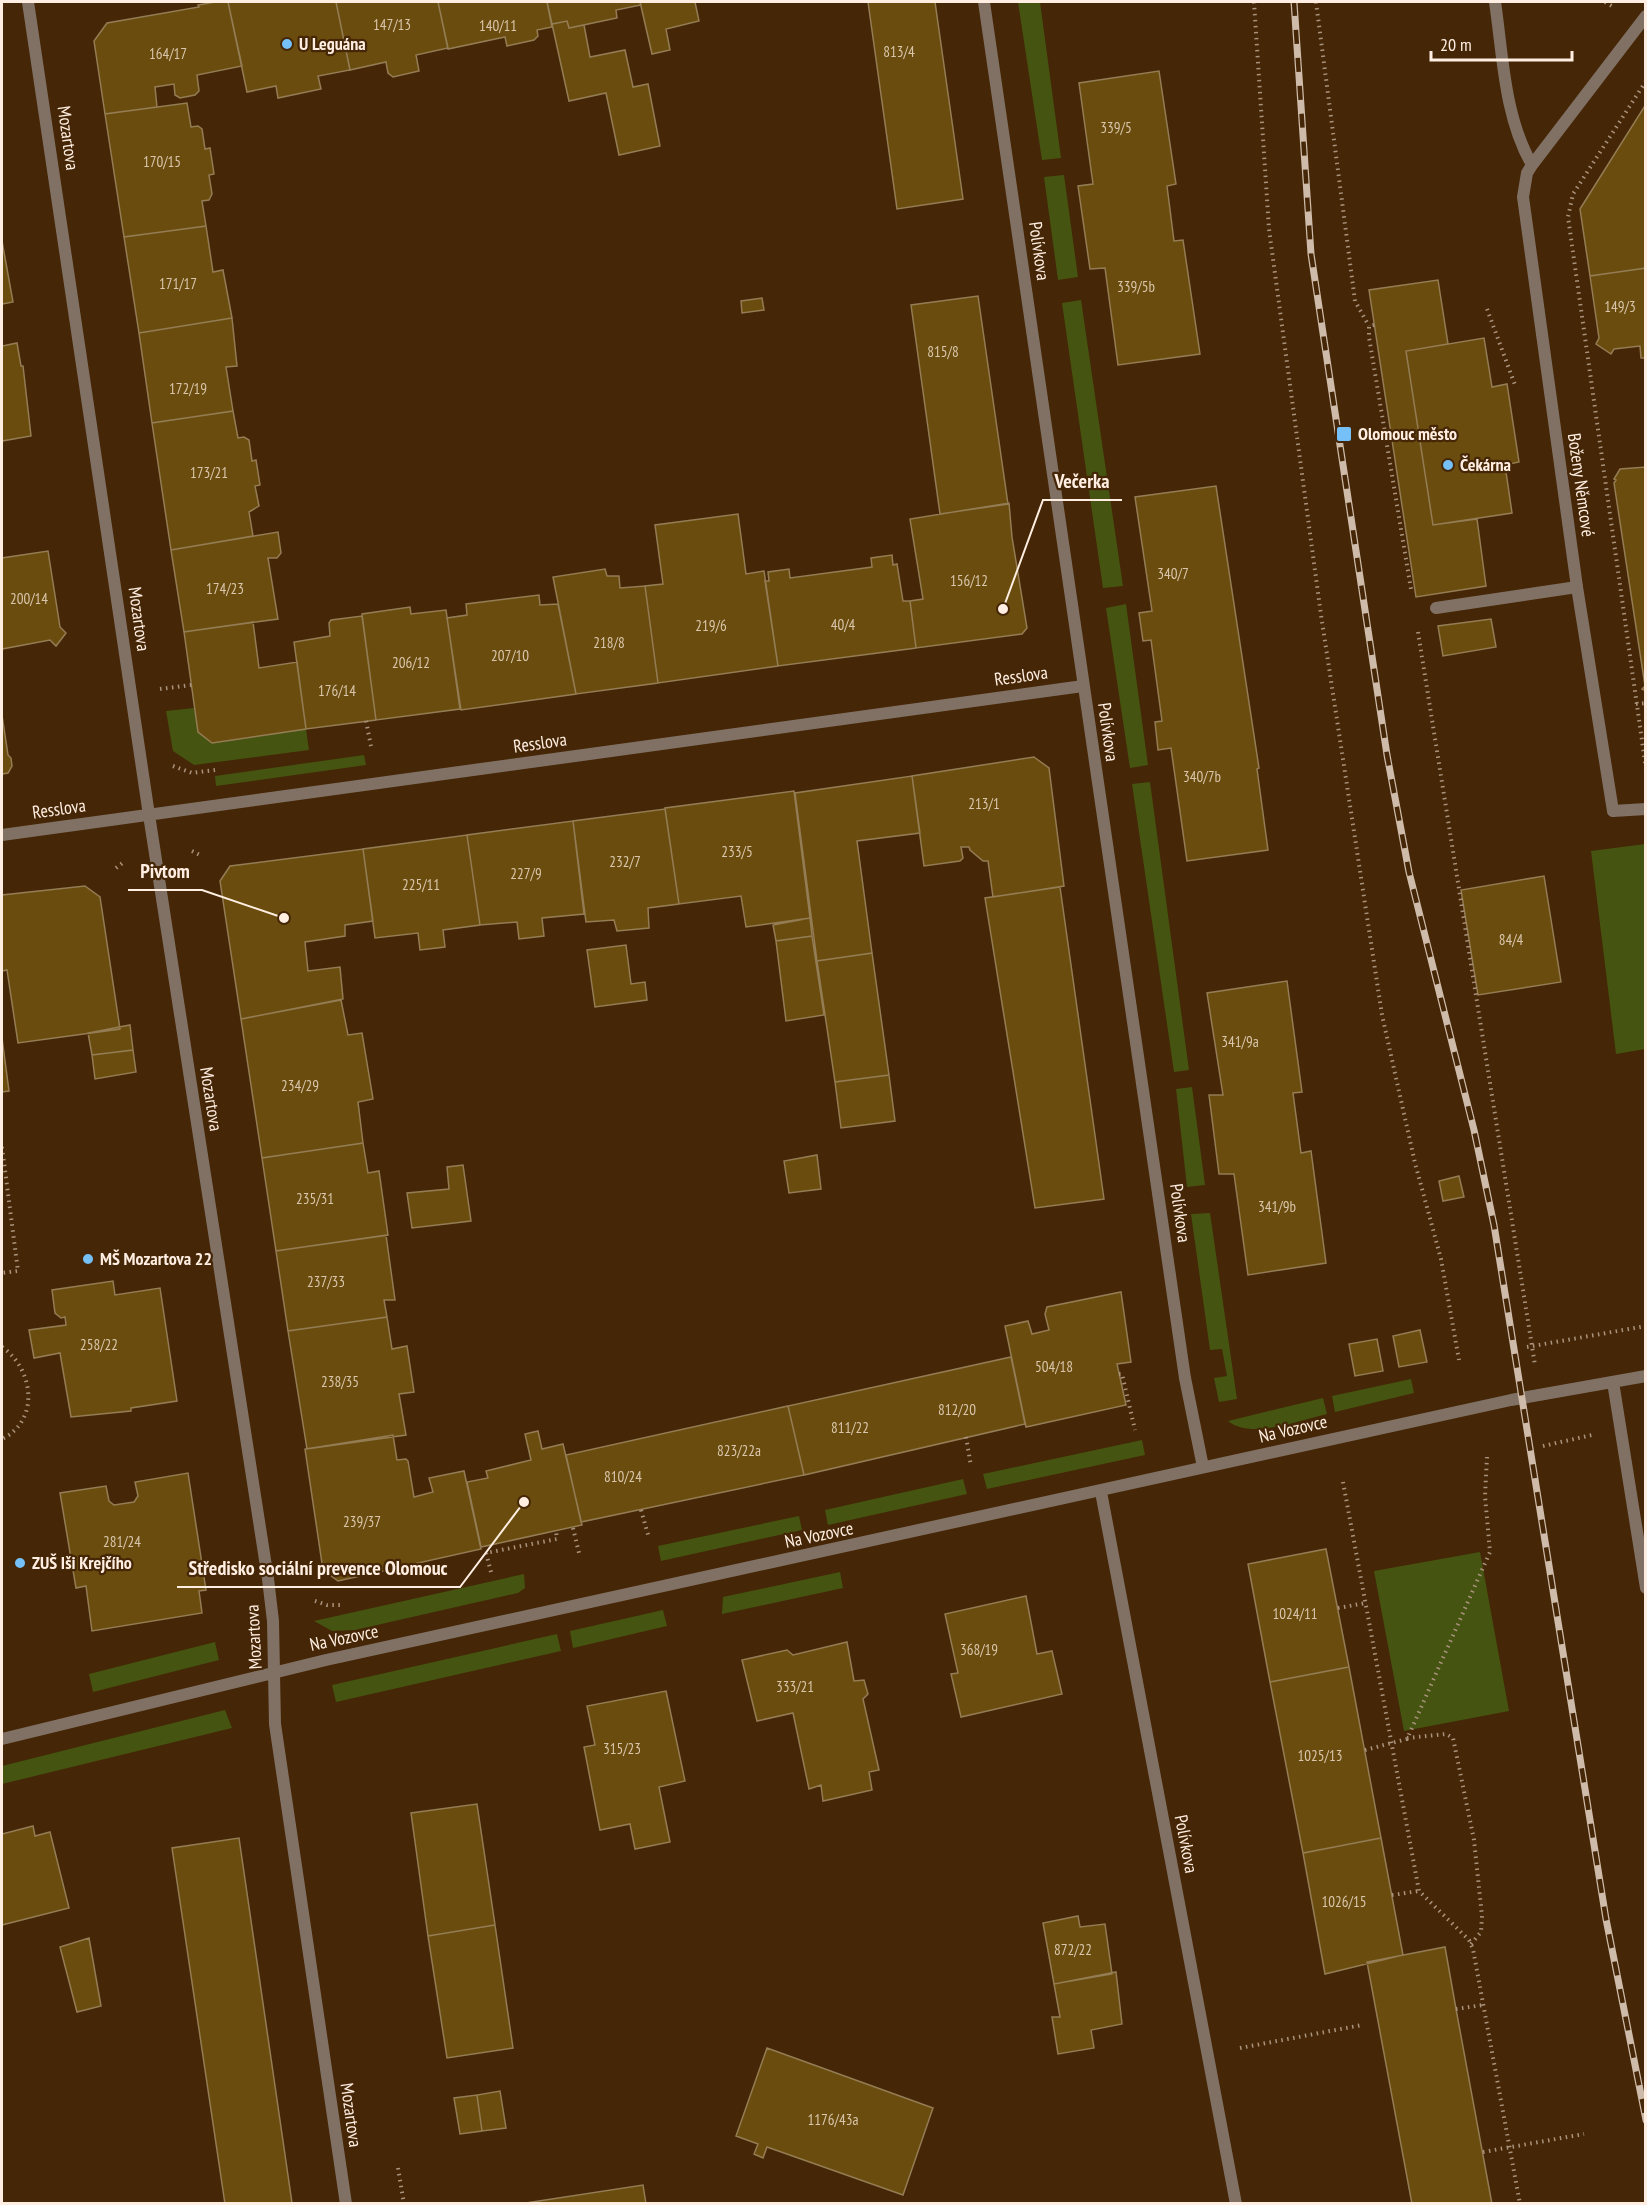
<svg xmlns="http://www.w3.org/2000/svg" width="1647" height="2205" font-family="'PT Sans Narrow',sans-serif">
	<style>
		.green { fill: #455411 }
		.building { fill: #6a4d0e; stroke: #947c54; stroke-width: 1.5 }
		.lines { fill: none; stroke-linecap: round; stroke-linejoin: round }
		.path { stroke: #aa937d; stroke-width: 4; stroke-dasharray: 1.5 4.5; stroke-linecap: butt }
		.service { stroke: #817164; stroke-width: 12 }
		.minor { stroke: #817164; stroke-width: 12 }
		.rail-casing { stroke: #cfbba9; stroke-width: 7 }
		.rail { stroke: #452606; stroke-width: 4.5; stroke-dasharray: 14; stroke-linecap: butt }
		.poi-dot { fill: #75c0f6; stroke: #452606; stroke-width: 2 }
		.labels { text-anchor: middle; stroke-width: 4.5; stroke-linejoin: round; paint-order: stroke }
		.number-label { font-size: 15px; fill: #dac6ac }
		.poi-label { font-size: 18px; font-weight: bold; fill: #ffeee1; stroke: #452606; text-anchor: start }
		.street-label { font-size: 18px; fill: #ffeee1; stroke: #452606 }
		.leader { fill: none; stroke: #ffeee1; stroke-width: 2 }
		.callout-dot { fill: #ffeee1; stroke: #452606; stroke-width: 2 }
		.callout-label { font-size: 20px; text-anchor: middle; font-weight: bold; fill: #ffeee1; stroke: #452606; stroke-width: 4.5; stroke-linejoin: round; paint-order: stroke }
	</style>
	<rect width="100%" height="100%" fill="#452606"/>
	<path class="green" d="M 1018,2 L 1040,2 L 1061,158 L 1042,160 Z
		M 1064,175 L 1078,277 L 1058,280 L 1044,177 Z
		M 1081,300 L 1123,586 L 1103,588 L 1062,303 Z
		M 1126,604 L 1148,765 L 1130,768 L 1106,608 Z
		M 194,708 L 198,732 L 212,743 L 306,729 L 309,750 L 194,765 L 173,751 L 166,711 Z
		M 364,755 L 366,765 L 216,786 L 215,776 Z
		M 1150,782 L 1189,1070 L 1174,1072 L 1132,784 Z
		M 1645,844 L 1645,1049 L 1616,1054 L 1591,851 Z
		M 1192,1087 L 1205,1185 L 1187,1187 L 1176,1089 Z
		M 1210,1213 L 1237,1399 L 1219,1402 L 1214,1378 L 1227,1376 L 1222,1349 L 1210,1350 L 1191,1214 Z
		M 1411,1379 L 1414,1393 L 1335,1412 L 1332,1396 Z
		M 1323,1398 L 1327,1414 C 1300,1420 1251,1440 1228,1421 Z
		M 1142,1440 L 1145,1455 L 987,1489 L 983,1474 Z
		M 963,1479 L 967,1494 L 828,1525 L 825,1510 Z
		M 799,1516 L 802,1530 L 661,1561 L 658,1546 Z
		M 1480,1552 L 1509,1711 L 1404,1731 L 1374,1571 Z
		M 840,1572 L 843,1588 L 722,1614 L 723,1597 Z
		M 524,1574 L 525,1588 L 518,1593 L 355,1630 L 332,1631 L 314,1621 Z
		M 663,1610 L 667,1626 L 573,1648 L 570,1631 Z
		M 557,1634 L 561,1651 L 336,1702 L 332,1685 Z
		M 215,1642 L 219,1660 L 93,1692 L 89,1674 Z
		M 225,1710 L 232,1728 L 2,1784 L 2,1766 Z"/>
	<path class="building" d="M 215,2 L 228,2 L 242,66 L 197,75 L 199,91 L 195,95 L 180,98 L 175,95 L 174,84 L 155,87 L 157,107 L 105,114 L 94,41 L 107,23 L 199,7 L 198,5 Z
		M 228,2 L 336,2 L 350,70 L 318,76 L 321,89 L 278,98 L 276,86 L 247,92 Z
		M 336,2 L 438,2 L 448,48 L 416,55 L 419,71 L 393,77 L 388,73 L 386,62 L 350,70 Z
		M 438,2 L 547,2 L 552,27 L 537,30 L 538,36 L 534,40 L 507,46 L 505,37 L 448,49 Z
		M 547,2 L 640,2 L 641,5 L 616,10 L 617,18 L 569,28 L 567,21 L 552,24 Z
		M 640,2 L 695,2 L 699,21 L 666,29 L 670,50 L 652,54 Z
		M 868,2 L 935,2 L 963,199 L 897,209 Z
		M 567,21 L 569,28 L 584,25 L 590,57 L 625,50 L 633,87 L 648,84 L 660,146 L 619,155 L 606,93 L 569,101 L 552,24 Z
		M 1159,71 L 1176,184 L 1167,186 L 1174,241 L 1183,240 L 1200,354 L 1118,365 L 1105,268 L 1090,269 L 1078,186 L 1093,184 L 1079,83 Z
		M 187,103 L 191,127 L 198,126 L 202,129 L 205,149 L 210,148 L 214,174 L 209,175 L 212,194 L 209,200 L 202,201 L 206,226 L 124,237 L 105,114 Z
		M 1646,104 L 1646,268 L 1590,276 L 1580,209 Z
		M 206,226 L 213,272 L 223,270 L 232,318 L 139,333 L 124,237 Z
		M 2,241 L 13,302 L 2,304 Z
		M 1646,268 L 1646,358 L 1641,358 L 1640,346 L 1614,349 L 1611,354 L 1596,344 L 1599,338 L 1590,276 Z
		M 1438,280 L 1448,344 L 1406,351 L 1433,525 L 1477,519 L 1486,586 L 1416,597 L 1369,290 Z
		M 978,296 L 1008,504 L 940,514 L 911,305 Z
		M 762,298 L 764,310 L 742,313 L 741,301 Z
		M 232,318 L 237,366 L 226,367 L 233,411 L 152,423 L 139,333 Z
		M 1484,338 L 1492,387 L 1507,384 L 1519,462 L 1505,465 L 1512,513 L 1433,525 L 1406,351 Z
		M 17,343 L 21,366 L 23,366 L 31,436 L 2,441 L 2,346 Z
		M 233,411 L 238,438 L 244,437 L 249,440 L 252,461 L 256,460 L 260,485 L 255,486 L 259,506 L 249,512 L 253,536 L 171,550 L 152,423 Z
		M 1646,467 L 1646,691 L 1642,689 L 1645,686 L 1614,483 L 1616,480 L 1614,479 L 1620,469 Z
		M 1216,486 L 1259,768 L 1257,769 L 1268,850 L 1187,861 L 1171,748 L 1158,750 L 1155,722 L 1162,721 L 1151,640 L 1143,641 L 1139,613 L 1152,611 L 1135,497 Z
		M 1009,503 L 1012,537 L 1027,628 L 1022,634 L 916,648 L 910,601 L 923,599 L 910,519 Z
		M 738,514 L 746,574 L 764,571 L 778,666 L 658,683 L 645,586 L 663,584 L 655,525 Z
		M 278,532 L 281,553 L 277,558 L 268,558 L 278,619 L 184,632 L 171,550 Z
		M 48,551 L 60,627 L 66,633 L 56,646 L 50,640 L 2,649 L 2,558 Z
		M 892,555 L 893,565 L 897,564 L 903,601 L 910,601 L 916,648 L 778,666 L 765,581 L 769,581 L 768,572 L 789,569 L 790,578 L 872,567 L 871,558 Z
		M 605,569 L 607,576 L 619,576 L 620,588 L 645,586 L 658,683 L 576,694 L 553,577 Z
		M 539,595 L 540,605 L 558,604 L 576,694 L 461,710 L 447,618 L 467,615 L 466,604 Z
		M 410,607 L 411,614 L 446,610 L 460,709 L 376,720 L 362,614 Z
		M 362,616 L 376,720 L 306,729 L 294,642 L 330,636 L 329,623 L 331,620 Z
		M 1491,619 L 1496,647 L 1443,656 L 1438,626 Z
		M 253,622 L 259,668 L 297,662 L 306,729 L 212,743 L 198,732 L 184,632 Z
		M 2,715 L 8,755 L 11,758 L 12,766 L 8,773 L 2,774 Z
		M 1034,757 L 1049,768 L 1064,886 L 993,897 L 988,861 L 983,861 L 970,850 L 969,847 L 961,847 L 963,858 L 960,861 L 924,866 L 912,776 Z
		M 912,776 L 920,833 L 857,841 L 872,953 L 817,961 L 795,793 Z
		M 794,791 L 810,918 L 746,927 L 741,896 L 679,904 L 665,808 Z
		M 665,809 L 679,904 L 648,908 L 649,928 L 617,931 L 614,920 L 586,922 L 573,821 Z
		M 573,821 L 584,914 L 542,918 L 544,936 L 519,939 L 517,922 L 480,925 L 467,835 Z
		M 467,835 L 480,925 L 443,930 L 445,947 L 420,950 L 418,933 L 375,938 L 363,849 Z
		M 363,849 L 373,921 L 345,925 L 345,936 L 305,942 L 308,971 L 340,967 L 343,999 L 241,1019 L 220,881 L 230,866 Z
		M 1544,876 L 1561,982 L 1478,995 L 1461,890 Z
		M 85,886 L 100,897 L 120,1029 L 18,1043 L 7,970 L 2,971 L 2,895 Z
		M 1060,887 L 1104,1199 L 1035,1208 L 985,898 Z
		M 810,918 L 812,936 L 776,941 L 773,925 Z
		M 812,936 L 824,1015 L 786,1021 L 776,941 Z
		M 626,945 L 631,984 L 645,982 L 647,1000 L 595,1007 L 587,950 Z
		M 872,953 L 889,1075 L 835,1082 L 817,961 Z
		M 1287,981 L 1302,1092 L 1293,1093 L 1301,1153 L 1311,1151 L 1326,1263 L 1248,1275 L 1234,1174 L 1219,1174 L 1209,1095 L 1223,1095 L 1207,993 Z
		M 341,1000 L 348,1035 L 362,1033 L 373,1099 L 358,1102 L 363,1143 L 262,1158 L 241,1019 Z
		M 130,1025 L 133,1050 L 92,1055 L 88,1033 Z
		M 2,1038 L 9,1091 L 2,1092 Z
		M 133,1050 L 136,1072 L 95,1079 L 92,1055 Z
		M 889,1075 L 895,1121 L 841,1128 L 835,1082 Z
		M 363,1143 L 368,1173 L 379,1171 L 388,1235 L 276,1251 L 262,1158 Z
		M 817,1155 L 821,1189 L 789,1193 L 784,1161 Z
		M 463,1165 L 471,1221 L 412,1228 L 407,1193 L 449,1189 L 447,1167 Z
		M 1459,1176 L 1464,1197 L 1443,1201 L 1439,1181 Z
		M 386,1235 L 395,1300 L 384,1300 L 387,1317 L 288,1331 L 276,1251 Z
		M 113,1281 L 115,1295 L 160,1288 L 177,1401 L 131,1408 L 131,1411 L 71,1417 L 60,1353 L 34,1358 L 29,1330 L 66,1325 L 65,1317 L 61,1318 L 55,1313 L 52,1290 Z
		M 1121,1292 L 1131,1362 L 1117,1364 L 1126,1405 L 1026,1427 L 1005,1326 L 1028,1321 L 1032,1334 L 1049,1330 L 1045,1314 L 1047,1307 Z
		M 387,1317 L 392,1349 L 407,1346 L 414,1392 L 399,1394 L 406,1435 L 307,1449 L 288,1331 Z
		M 1420,1330 L 1427,1362 L 1399,1367 L 1393,1336 Z
		M 1377,1339 L 1383,1371 L 1355,1376 L 1349,1344 Z
		M 1011,1357 L 1025,1424 L 804,1475 L 788,1406 Z
		M 788,1406 L 804,1475 L 581,1522 L 566,1455 Z
		M 538,1431 L 542,1449 L 563,1444 L 582,1525 L 481,1547 L 467,1482 L 488,1478 L 486,1471 L 531,1460 L 525,1434 Z
		M 393,1435 L 397,1460 L 406,1459 L 408,1461 L 414,1497 L 433,1492 L 429,1478 L 464,1471 L 481,1549 L 338,1581 L 323,1570 L 305,1449 Z
		M 188,1473 L 206,1590 L 199,1591 L 202,1613 L 92,1631 L 86,1586 L 76,1588 L 60,1493 L 106,1486 L 109,1501 L 114,1505 L 134,1502 L 138,1496 L 135,1482 Z
		M 1326,1549 L 1349,1667 L 1270,1682 L 1248,1564 Z
		M 1026,1596 L 1037,1654 L 1052,1651 L 1062,1694 L 961,1717 L 951,1674 L 958,1673 L 945,1614 Z
		M 847,1642 L 854,1681 L 864,1680 L 868,1694 L 863,1699 L 879,1770 L 869,1772 L 872,1790 L 823,1801 L 821,1785 L 809,1789 L 793,1713 L 757,1721 L 742,1660 L 787,1650 L 793,1655 Z
		M 1349,1667 L 1381,1838 L 1303,1853 L 1270,1682 Z
		M 666,1691 L 685,1781 L 659,1787 L 670,1842 L 635,1849 L 630,1824 L 600,1830 L 584,1747 L 595,1745 L 587,1706 Z
		M 477,1804 L 495,1925 L 428,1936 L 411,1813 Z
		M 33,1826 L 35,1836 L 50,1832 L 69,1908 L 2,1925 L 2,1834 Z
		M 239,1838 L 292,2203 L 225,2204 L 172,1848 Z
		M 1381,1838 L 1403,1955 L 1325,1974 L 1303,1853 Z
		M 1078,1916 L 1080,1927 L 1105,1924 L 1112,1974 L 1054,1984 L 1043,1923 Z
		M 495,1925 L 513,2048 L 447,2058 L 428,1936 Z
		M 89,1938 L 101,2006 L 77,2012 L 60,1947 Z
		M 1445,1947 L 1456,2009 L 1492,2204 L 1412,2204 L 1367,1962 Z
		M 1116,1972 L 1122,2024 L 1091,2030 L 1094,2048 L 1058,2054 L 1052,2017 L 1060,2017 L 1054,1984 Z
		M 767,2048 L 933,2108 L 903,2195 L 767,2147 L 763,2158 L 754,2154 L 758,2144 L 736,2136 Z
		M 500,2091 L 506,2128 L 482,2131 L 477,2095 Z
		M 477,2095 L 482,2131 L 460,2134 L 454,2098 Z
		M 643,2185 L 646,2204 L 519,2204 Z"/>
	<g class="lines">
		<path class="path" d="M 1254,2 L 1269,229 L 1321,615 L 1382,1015 L 1415,1163 L 1441,1259 L 1459,1360
			M 1316,2 L 1355,301 L 1369,326
			M 1605,2 L 1615,8
			M 1646,81 L 1573,194 L 1568,217 L 1646,769
			M 1487,309 L 1515,385
			M 1374,325 L 1369,326 L 1369,337 L 1411,589
			M 1418,632 L 1535,1365
			M 160,689 L 192,685
			M 1636,704 L 1646,703
			M 366,721 L 371,746
			M 173,766 L 192,773 L 215,770
			M 192,851 L 202,856
			M 116,868 L 125,861
			M 2,1147 L 18,1271 L 2,1273
			M 2,1347 C 33,1368 41,1420 2,1439
			M 1527,1347 L 1646,1326
			M 1119,1374 L 1122,1374 L 1135,1430
			M 966,1437 L 971,1466
			M 1543,1446 L 1592,1435
			M 1343,1482 L 1419,1891 L 1469,1940 L 1473,1949 L 1520,2204
			M 641,1510 L 649,1538
			M 573,1528 L 579,1553
			M 491,1572 L 486,1553 L 557,1539 L 556,1531
			M 315,1601 L 327,1605 L 343,1605
			M 1338,1608 L 1366,1603
			M 1407,1738 L 1446,1734 L 1453,1738 L 1474,1840 L 1482,1916 L 1481,1932 L 1471,1944
			M 1365,1750 L 1407,1739 L 1490,1552 L 1485,1496 L 1487,1457
			M 1392,1895 L 1419,1891
			M 1456,2009 L 1483,2005
			M 1240,2048 L 1362,2025
			M 1483,2152 L 1584,2134
			M 398,2168 L 404,2204"/>
		<path class="service" d="M 1436,608 L 1577,587
			M 1613,811 L 1646,809"/>
		<path class="minor" d="M 28,2 L 149,815 L 268,1579 L 273,1621 L 275,1724 L 346,2204
			M 984,2 L 1185,1378 L 1203,1467
			M 1495,2 C 1503,56 1504,116 1532,165
			M 1613,811 L 1577,587 L 1523,197 L 1527,173 L 1532,165 L 1646,16
			M 2,835 L 1083,686
			M 1613,1382 L 1646,1588
			M 1101,1492 L 1236,2204
			M 2,1739 L 326,1660 L 1511,1400 L 1646,1376"/>
		<g class="rail-casing">
			<path id="rail" d="M 1294,2 L 1311,254 L 1387,755 L 1409,872 L 1474,1130 L 1494,1225 L 1606,1919 L 1646,2120"/>
		</g>
		<use href="#rail" class="rail"/>
	</g>
	<g class="poi-dot">
		<circle cx="287" cy="44" r="6"/>
		<rect x="1336" y="426" width="16" height="16" rx="3"/>
		<circle cx="1448" cy="465" r="6"/>
		<circle cx="88" cy="1259" r="6"/>
		<circle cx="20" cy="1563" r="6"/>
	</g>
	<g class="labels">
		<g class="number-label">
			<text x="392" y="30">147/13</text>
			<text x="498" y="31">140/11</text>
			<text x="899" y="57">813/4</text>
			<text x="168" y="59">164/17</text>
			<text x="1116" y="133">339/5</text>
			<text x="162" y="167">170/15</text>
			<text x="178" y="289">171/17</text>
			<text x="1136" y="292">339/5b</text>
			<text x="1620" y="312">149/3</text>
			<text x="943" y="357">815/8</text>
			<text x="188" y="394">172/19</text>
			<text x="209" y="478">173/21</text>
			<text x="1173" y="579">340/7</text>
			<text x="969" y="586">156/12</text>
			<text x="225" y="594">174/23</text>
			<text x="29" y="604">200/14</text>
			<text x="843" y="630">40/4</text>
			<text x="711" y="631">219/6</text>
			<text x="609" y="648">218/8</text>
			<text x="510" y="661">207/10</text>
			<text x="411" y="668">206/12</text>
			<text x="337" y="696">176/14</text>
			<text x="1202" y="782">340/7b</text>
			<text x="984" y="809">213/1</text>
			<text x="737" y="857">233/5</text>
			<text x="625" y="867">232/7</text>
			<text x="526" y="879">227/9</text>
			<text x="421" y="890">225/11</text>
			<text x="1511" y="945">84/4</text>
			<text x="1240" y="1047">341/9a</text>
			<text x="300" y="1091">234/29</text>
			<text x="315" y="1204">235/31</text>
			<text x="1277" y="1212">341/9b</text>
			<text x="326" y="1287">237/33</text>
			<text x="99" y="1350">258/22</text>
			<text x="1054" y="1372">504/18</text>
			<text x="340" y="1387">238/35</text>
			<text x="957" y="1415">812/20</text>
			<text x="850" y="1433">811/22</text>
			<text x="739" y="1456">823/22a</text>
			<text x="623" y="1482">810/24</text>
			<text x="362" y="1527">239/37</text>
			<text x="122" y="1547">281/24</text>
			<text x="1295" y="1619">1024/11</text>
			<text x="979" y="1655">368/19</text>
			<text x="795" y="1692">333/21</text>
			<text x="622" y="1754">315/23</text>
			<text x="1320" y="1761">1025/13</text>
			<text x="1344" y="1907">1026/15</text>
			<text x="1073" y="1955">872/22</text>
			<text x="833" y="2125">1176/43a</text>
		</g>
		<g class="poi-label">
			<text x="299" y="50">U Leguána</text>
			<text x="1358" y="440">Olomouc město</text>
			<text x="1460" y="471">Čekárna</text>
			<text x="100" y="1265">MŠ Mozartova 22</text>
			<text x="32" y="1569">ZUŠ Iši Krejčího</text>
		</g>
		<g class="street-label">
			<text transform="translate(68 138) rotate(82)" y="6">Mozartova</text>
			<text transform="translate(1039 251) rotate(82)" y="6">Polívkova</text>
			<text transform="translate(1581 485) rotate(82)" y="6">Boženy Němcové</text>
			<text transform="translate(139 619) rotate(82)" y="6">Mozartova</text>
			<text transform="translate(1021 676) rotate(-8)" y="6">Resslova</text>
			<text transform="translate(1108 732) rotate(82)" y="6">Polívkova</text>
			<text transform="translate(540 743) rotate(-8)" y="6">Resslova</text>
			<text transform="translate(59 809) rotate(-8)" y="6">Resslova</text>
			<text transform="translate(211 1099) rotate(81)" y="6">Mozartova</text>
			<text transform="translate(1180 1213) rotate(82)" y="6">Polívkova</text>
			<text transform="translate(1293 1429) rotate(-13)" y="6">Na Vozovce</text>
			<text transform="translate(819 1535) rotate(-12)" y="6">Na Vozovce</text>
			<text transform="translate(254 1637) rotate(-93)" y="6">Mozartova</text>
			<text transform="translate(344 1638) rotate(-12)" y="6">Na Vozovce</text>
			<text transform="translate(1186 1844) rotate(79)" y="6">Polívkova</text>
			<text transform="translate(351 2115) rotate(82)" y="6">Mozartova</text>
		</g>
	</g>
	<path class="leader" d="M1003 609L1043 500H1122M284 918L202 890H128M524 1502L460 1587H177"/>
	<g class="callout-dot">
		<circle cx="1003" cy="609" r="6"/>
		<circle cx="284" cy="918" r="6"/>
		<circle cx="524" cy="1502" r="6"/>
	</g>
	<g class="callout-label">
		<text x="1082" y="488">Večerka</text>
		<text x="165" y="878">Pivtom</text>
		<text x="318" y="1575">Středisko sociální prevence Olomouc</text>
	</g>
	<rect width="1647" height="2205" fill="none" stroke="#ffeee1" stroke-width="6"/>
	<path d="M1431 51v9h141v-9" fill="none" stroke="#ffeee1" stroke-width="3"/>
	<text x="1440" y="51" font-size="18" fill="#ffeee1" stroke="#452606" stroke-width="4.5" paint-order="stroke">20 m</text>
</svg>
